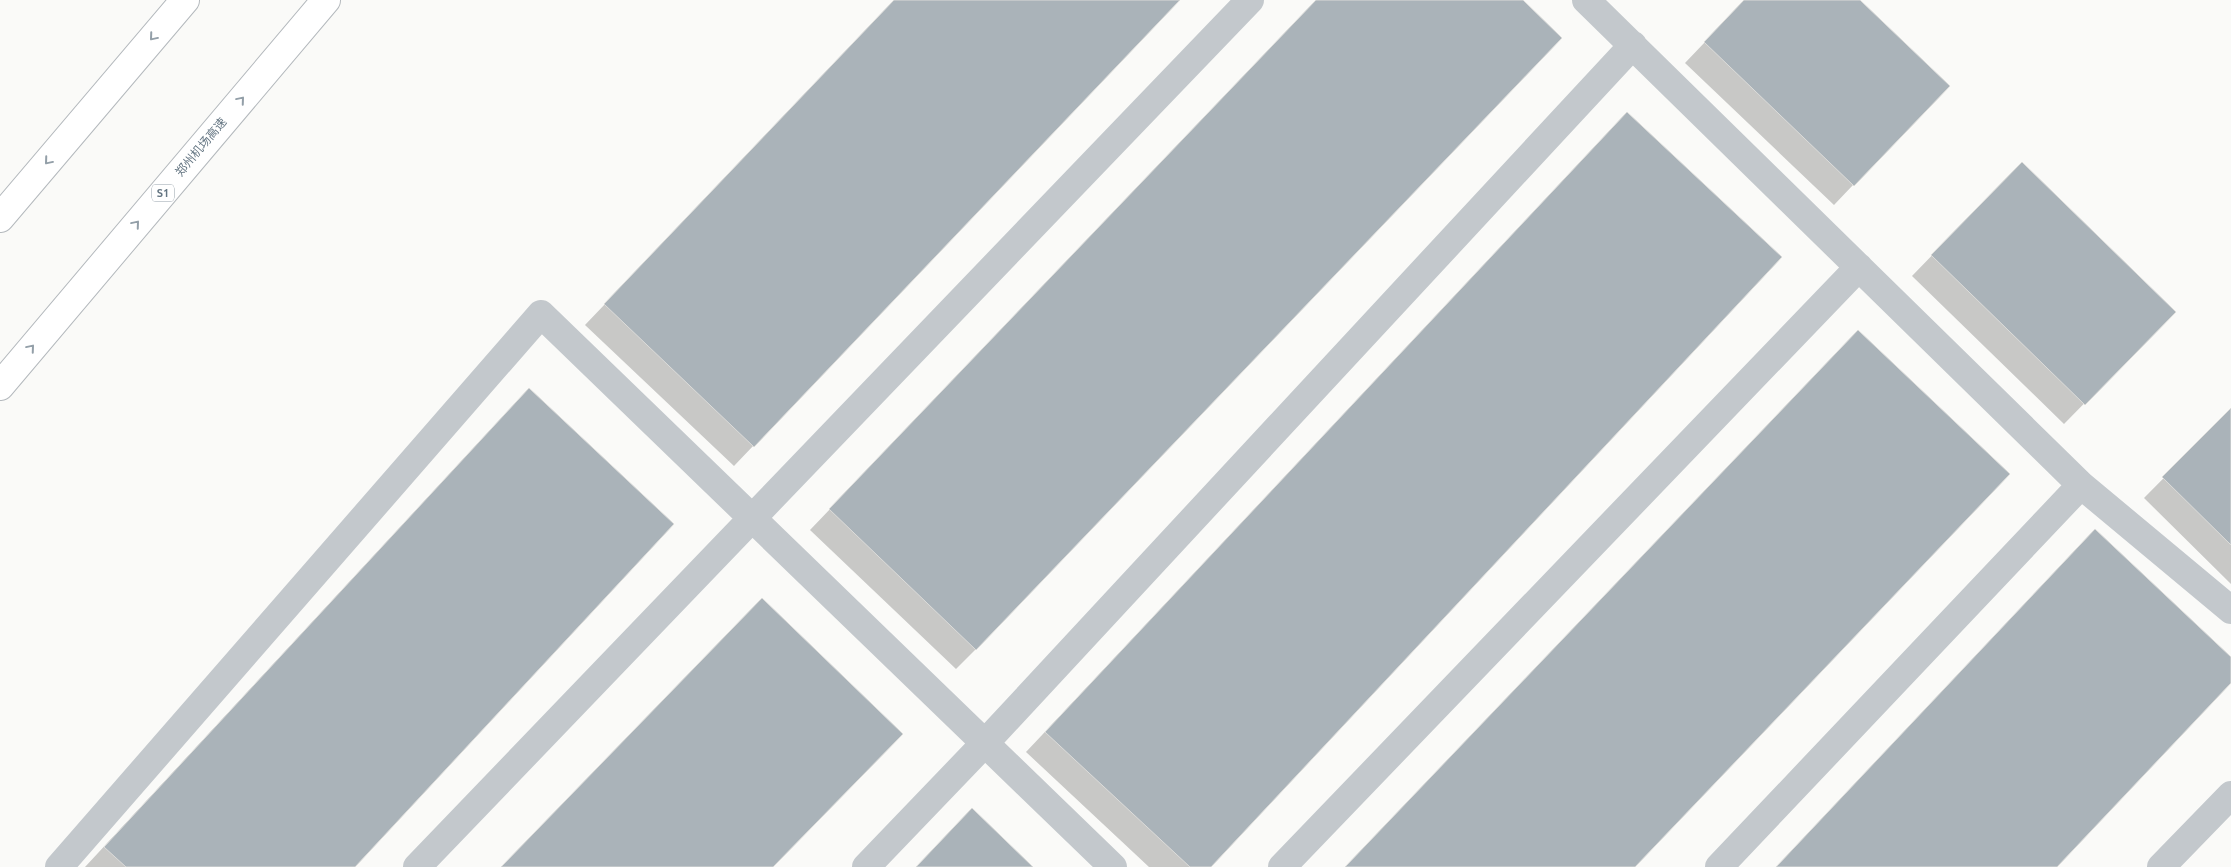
<svg xmlns="http://www.w3.org/2000/svg" width="2231" height="867" font-family="Ubuntu,'Noto Sans SC',sans-serif">
	<style>
		.shadow { fill: #0003 }
		.building { fill: #aab3b9; stroke: #dcdcda }
		.lines { fill: none; stroke-linecap: round; stroke-linejoin: round }
		.highway-casing { stroke: #b4b9bd; stroke-width: 30 }
		.minor { stroke: #c3c8cc; stroke-width: 28 }
		.highway { stroke: #fff; stroke-width: 28 }
		.oneway { stroke: #939fa8 }
		.labels { text-anchor: middle; stroke-width: 5; stroke-linejoin: round; paint-order: stroke }
		.shield { fill: #fff; stroke: #939fa8; stroke-width: 1 }
		.shield-label { font-size: 11px; font-weight: bold; fill: #657683 }
		.street-label { font-size: 12px; fill: #657683; stroke: #fff }
	</style>
	<rect width="100%" height="100%" fill="#fafaf8"/>
	<path class="shadow" d="M 895,0 L 1178,0 L 734,466 L 585,325 Z
		M 1317,0 L 1521,0 L 976,649 L 956,669 L 810,530 Z
		M 1745,0 L 1858,0 L 1853,185 L 1834,205 L 1685,63 Z
		M 1627,114 L 1209,867 L 1149,867 L 1026,752 Z
		M 2002,183 L 2174,312 L 2064,424 L 1912,276 Z
		M 509,410 L 354,867 L 85,867 Z
		M 2231,410 L 2231,584 L 2144,498 Z"/>
	<path class="building" d="M 894,0 L 1180,0 L 754,447 L 604,304 Z
		M 1316,0 L 1523,0 L 1562,38 L 976,650 L 829,509 Z
		M 1744,0 L 1860,0 L 1950,86 L 1854,186 L 1704,42 Z
		M 1627,112 L 1782,257 L 1211,867 L 1190,867 L 1045,732 Z
		M 2022,162 L 2176,312 L 2085,405 L 1931,255 Z
		M 1858,330 L 2010,474 L 1635,867 L 1345,867 Z
		M 529,388 L 674,524 L 355,867 L 126,867 L 104,847 Z
		M 2231,408 L 2231,545 L 2162,477 Z
		M 2095,529 L 2231,657 L 2231,683 L 2057,867 L 1776,867 Z
		M 762,598 L 903,734 L 773,867 L 501,867 Z
		M 972,808 L 1033,867 L 916,867 Z"/>
	<g class="lines">
		<g class="highway-casing">
			<path id="highway" d="M 0,218 L 185,0
				M 0,386 L 326,0"/>
		</g>
		<path class="minor" d="M 1586,0 L 2081,485 L 1719,867
			M 2081,485 L 2231,610
			M 59,867 L 541,314 L 1113,867
			M 417,867 L 1250,0
			M 866,867 L 985,743 L 1633,45
			M 1282,867 L 1859,267
			M 2161,867 L 2231,795"/>
		<use href="#highway" class="highway"/>
	</g>
	<defs><path id="oneway-chevron" d="M-2-3.5L2.5 0L-2 3.5" fill="none" stroke-width="1.6" stroke-linecap="round" stroke-linejoin="round" transform="scale(1.25)"/></defs>
	<g class="oneway">
		<use href="#oneway-chevron" transform="translate(153 37) rotate(130)"/>
		<use href="#oneway-chevron" transform="translate(241 100) rotate(-50)"/>
		<use href="#oneway-chevron" transform="translate(48 161) rotate(130)"/>
		<use href="#oneway-chevron" transform="translate(136 224) rotate(-50)"/>
		<use href="#oneway-chevron" transform="translate(31 348) rotate(-50)"/>
	</g>
	<g class="labels">
		<rect class="shield" x="152" y="184.5" width="22" height="17" rx="4"/>
		<g class="shield-label">
			<text x="163" y="197">S1</text>
		</g>
		<g class="street-label">
			<text transform="translate(201 147) rotate(-50)" y="4">郑州机场高速</text>
		</g>
	</g>
</svg>
